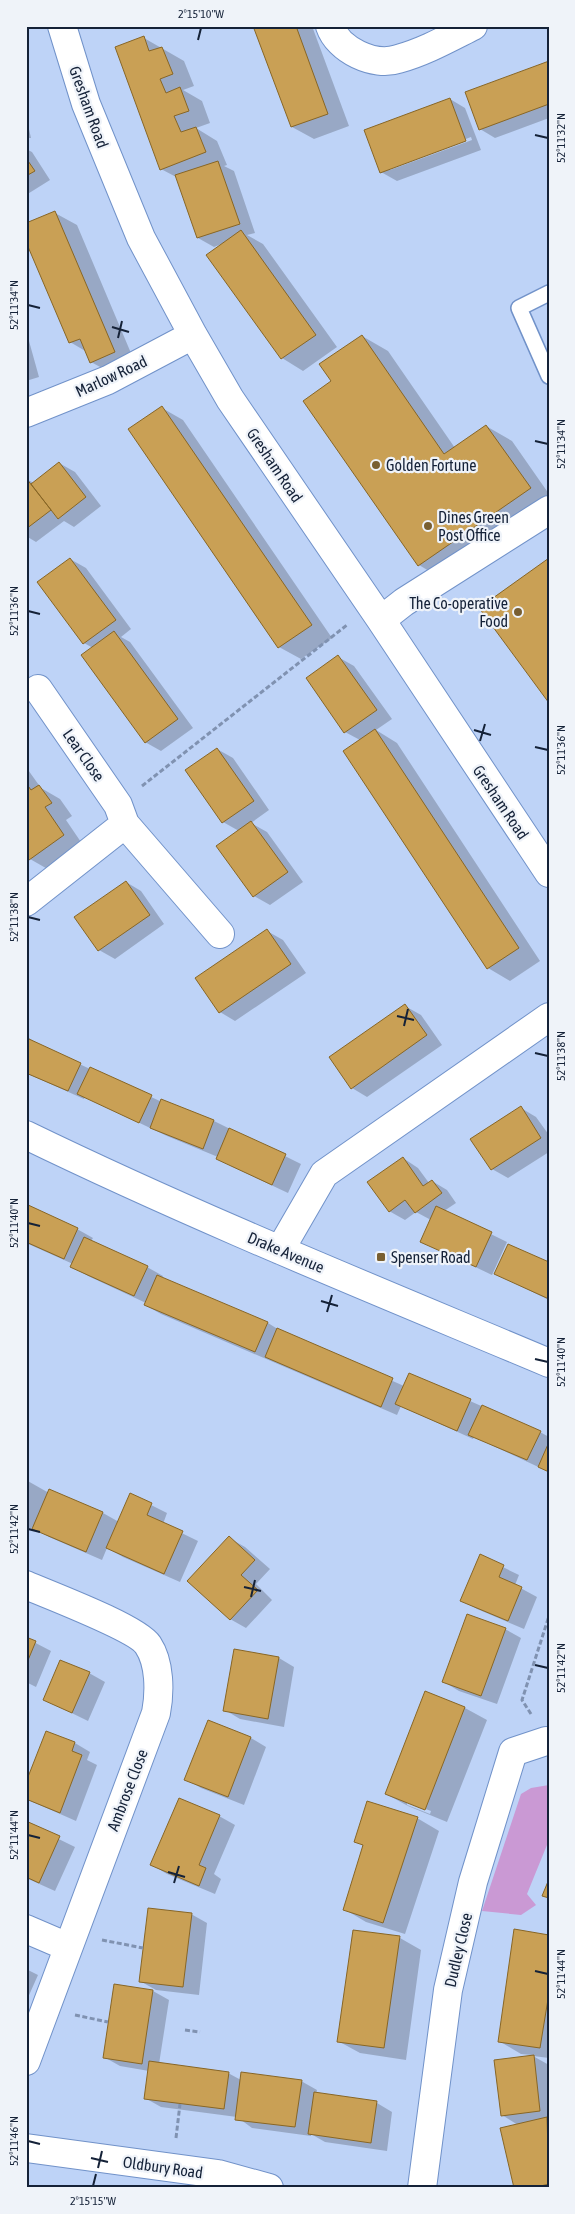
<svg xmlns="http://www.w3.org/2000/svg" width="575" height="2214" font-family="'Asap Condensed',sans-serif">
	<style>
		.green { fill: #ca99d4 }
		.shadow { fill: #0003; fill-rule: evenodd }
		.building { fill: #c9a055; stroke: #886625 }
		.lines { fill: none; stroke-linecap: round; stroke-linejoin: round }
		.service-casing { stroke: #7192c9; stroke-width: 18 }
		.minor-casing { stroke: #7192c9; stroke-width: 30 }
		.tertiary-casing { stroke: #7192c9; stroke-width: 30 }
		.path { stroke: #8092b1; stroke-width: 3; stroke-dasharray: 5 2.5; stroke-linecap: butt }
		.service { stroke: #fff; stroke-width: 15 }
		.minor { stroke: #fff; stroke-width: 28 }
		.tertiary { stroke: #fff; stroke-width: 28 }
		.ticks { fill: none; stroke: #152238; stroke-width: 2 }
		.poi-dot { fill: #795f31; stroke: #eff3f9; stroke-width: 2 }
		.labels { text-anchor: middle; stroke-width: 4.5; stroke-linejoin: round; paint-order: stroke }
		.street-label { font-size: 16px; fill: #152238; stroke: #eff3f9 }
		.poi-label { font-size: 16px; fill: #152238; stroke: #eff3f9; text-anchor: start }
		.neatline { fill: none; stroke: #152238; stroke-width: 2 }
		.ticks-label { font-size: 12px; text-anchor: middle; fill: #152238 }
	</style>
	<rect width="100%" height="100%" fill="#bed3f7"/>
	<path class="green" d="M 549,1785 L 549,1840 L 527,1894 L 536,1905 L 521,1915 L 482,1911 L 521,1794 L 531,1788 Z"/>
	<path class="shadow" d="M 122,26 L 134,26 L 127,29 Z
		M 255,26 L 312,26 L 349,126 L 314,139 L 292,127 Z
		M 144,38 L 184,61 L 194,86 L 183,90 L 202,101 L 210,123 L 196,128 L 217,141 L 227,165 L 224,166 L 234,171 L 255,233 L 247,235 L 263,244 L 337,347 L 303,371 L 282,358 L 224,243 L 214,247 L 198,238 L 178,178 L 161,169 Z
		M 549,63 L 549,118 L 495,138 L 480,129 Z
		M 450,99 L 465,108 L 481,150 L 397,181 L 381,172 ZM 471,137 L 472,140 L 390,170 L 390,168 Z
		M 26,116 L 31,138 L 26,138 Z
		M 26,149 L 32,152 L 50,180 L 26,195 Z
		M 55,213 L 77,225 L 136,365 L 113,374 L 91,362 L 87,352 L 70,342 Z
		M 362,336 L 388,351 L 455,448 L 486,426 L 512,441 L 549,494 L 549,508 L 444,580 L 419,565 L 333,381 Z
		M 26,339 L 29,341 L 39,377 L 26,381 Z
		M 162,408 L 183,420 L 332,638 L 301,659 L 279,647 Z
		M 59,463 L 75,472 L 101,506 L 74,527 L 64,521 L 36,542 L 26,536 L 26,479 L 34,483 Z
		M 70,559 L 86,568 L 131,629 L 121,637 L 130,642 L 193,728 L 161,751 L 145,742 L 93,648 L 84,643 Z
		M 338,657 L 354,666 L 392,719 L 376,730 L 397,743 L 540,961 L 510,981 L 488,968 L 360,740 L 345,732 Z
		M 217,749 L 233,758 L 269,810 L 251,823 L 267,832 L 303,882 L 270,905 L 254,896 L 218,846 L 239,831 L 223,822 L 187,770 Z
		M 26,767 L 41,788 L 60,799 L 72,816 L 66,820 L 85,848 L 51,871 L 30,859 L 26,854 Z
		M 126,882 L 141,891 L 164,924 L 115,959 L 99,950 Z
		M 267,931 L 283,940 L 306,973 L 235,1021 L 220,1012 Z
		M 405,1006 L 421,1015 L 442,1045 L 367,1097 L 352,1088 Z
		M 26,1036 L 39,1045 L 90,1069 L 162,1102 L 162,1101 L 214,1121 L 301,1164 L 288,1193 L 233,1167 L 218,1157 L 167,1136 L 85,1097 L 84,1099 L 26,1073 Z
		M 521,1108 L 536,1117 L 549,1135 L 549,1152 L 508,1178 L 492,1169 L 472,1139 Z
		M 403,1158 L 418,1168 L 429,1183 L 432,1181 L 447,1190 L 456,1203 L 444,1211 L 507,1242 L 492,1275 L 421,1241 L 431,1220 L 416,1212 L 405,1220 L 389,1211 Z
		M 26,1206 L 77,1229 L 93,1238 L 91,1241 L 147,1267 L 163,1276 L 162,1278 L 268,1323 L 284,1333 L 404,1386 L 470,1401 L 540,1432 L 549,1437 L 549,1472 L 474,1437 L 473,1439 L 401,1406 L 397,1415 L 161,1314 L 145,1305 L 146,1303 L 88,1276 L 72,1267 L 73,1264 L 26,1243 Z
		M 549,1264 L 549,1300 L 496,1274 Z
		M 26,1480 L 49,1493 L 50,1490 L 103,1513 L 119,1522 L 131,1495 L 167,1513 L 163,1524 L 198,1541 L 180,1582 L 123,1557 L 107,1548 L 102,1560 L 49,1537 L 32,1527 L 31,1530 L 26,1528 Z
		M 229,1538 L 245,1547 L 270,1569 L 256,1584 L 272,1600 L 246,1628 L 230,1619 Z
		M 480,1556 L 519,1575 L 515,1585 L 537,1597 L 524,1629 L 477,1609 L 461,1600 Z
		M 505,1629 L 521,1638 L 497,1704 L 459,1691 L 444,1682 Z
		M 26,1638 L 51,1651 L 36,1687 L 26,1682 Z
		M 279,1658 L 294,1667 L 284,1727 L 240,1719 L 225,1710 Z
		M 89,1673 L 105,1682 L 88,1721 L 45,1700 Z
		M 426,1692 L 465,1708 L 487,1720 L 447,1822 L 408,1806 L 386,1794 ZM 407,1802 L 431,1811 L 430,1814 L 407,1805 Z
		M 208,1722 L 251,1738 L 266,1747 L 244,1805 L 201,1788 L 186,1779 Z
		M 47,1732 L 75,1743 L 90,1752 L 87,1760 L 97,1765 L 76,1821 L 26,1799 Z
		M 219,1816 L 235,1825 L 214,1874 L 221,1879 L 215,1894 L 167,1874 L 152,1865 Z
		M 417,1818 L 439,1831 L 405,1934 L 366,1922 L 344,1909 L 364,1846 L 356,1841 Z
		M 26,1823 L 75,1847 L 55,1891 L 26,1878 Z
		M 191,1914 L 207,1923 L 199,1995 L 156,1990 L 140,1981 Z
		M 549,1936 L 549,2058 L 533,2056 L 549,2065 L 549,2188 L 515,2188 L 518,2125 L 502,2115 L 532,2055 L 521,2054 L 499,2041 Z
		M 400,1938 L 421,1950 L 406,2060 L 360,2053 L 338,2041 Z
		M 26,1969 L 38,1975 L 26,2002 Z
		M 115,1985 L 153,1991 L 169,2000 L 159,2064 L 228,2073 L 241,2080 L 301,2081 L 317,2090 L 316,2094 L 377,2103 L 392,2112 L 387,2151 L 325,2142 L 311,2134 L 311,2136 L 252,2128 L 237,2117 L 161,2107 L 145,2098 L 149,2071 L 120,2066 L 104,2057 Z"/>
	<path class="building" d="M 253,26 L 296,26 L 328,114 L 291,127 Z
		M 144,36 L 149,51 L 162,47 L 173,74 L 160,79 L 166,93 L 180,87 L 189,111 L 174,116 L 181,132 L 196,127 L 206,152 L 160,170 L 115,47 Z
		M 549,61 L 549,104 L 479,130 L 465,92 Z
		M 450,98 L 466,141 L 380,173 L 364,130 Z
		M 26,158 L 35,171 L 26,176 Z
		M 218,161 L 240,224 L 197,238 L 175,175 Z
		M 55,211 L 115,352 L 90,363 L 80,339 L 69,343 L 26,242 L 26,223 Z
		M 241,230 L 316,335 L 281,359 L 206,255 Z
		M 362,335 L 444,454 L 486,425 L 531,488 L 418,566 L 303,401 L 331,381 L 319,364 Z
		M 162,406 L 312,625 L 278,648 L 128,429 Z
		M 59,462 L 86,497 L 58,519 L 31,484 Z
		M 26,478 L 51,510 L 26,529 Z
		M 70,558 L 116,620 L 83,644 L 37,582 Z
		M 549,558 L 549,703 L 479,608 Z
		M 114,631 L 178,719 L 145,743 L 81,655 Z
		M 338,655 L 377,710 L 344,733 L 306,678 Z
		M 375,729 L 519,948 L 487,969 L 343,751 Z
		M 217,748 L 254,801 L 222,823 L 185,770 Z
		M 26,783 L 31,790 L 39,785 L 52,803 L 45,807 L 64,835 L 29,860 L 26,856 Z
		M 251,821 L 288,872 L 253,897 L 216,846 Z
		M 126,881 L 150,915 L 98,951 L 74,917 Z
		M 267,929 L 291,964 L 219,1013 L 195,978 Z
		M 405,1004 L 427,1035 L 351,1089 L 329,1057 Z
		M 29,1039 L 81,1063 L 68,1091 L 26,1073 L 26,1046 Z
		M 90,1067 L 152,1095 L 139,1123 L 77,1094 Z
		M 161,1099 L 214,1120 L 203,1149 L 150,1128 Z
		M 521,1106 L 541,1138 L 491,1170 L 470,1139 Z
		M 229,1128 L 286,1154 L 272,1185 L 216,1159 Z
		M 403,1157 L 423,1186 L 432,1180 L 442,1193 L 415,1213 L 405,1200 L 389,1212 L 367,1182 Z
		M 26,1204 L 78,1228 L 64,1259 L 26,1242 Z
		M 436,1206 L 492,1232 L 476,1267 L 420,1242 Z
		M 84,1237 L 148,1266 L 134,1296 L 70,1267 Z
		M 508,1244 L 549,1262 L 549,1299 L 494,1274 Z
		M 157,1275 L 268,1322 L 255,1352 L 144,1305 Z
		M 277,1328 L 393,1378 L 381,1407 L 265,1357 Z
		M 409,1373 L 471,1399 L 457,1431 L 395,1404 Z
		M 482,1405 L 541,1431 L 527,1460 L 468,1435 Z
		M 549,1442 L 549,1472 L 538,1467 Z
		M 49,1489 L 103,1512 L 86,1552 L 32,1529 Z
		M 130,1493 L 152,1503 L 147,1515 L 183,1531 L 164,1574 L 106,1548 Z
		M 229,1536 L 255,1560 L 241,1575 L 258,1590 L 230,1620 L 187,1581 Z
		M 480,1554 L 504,1565 L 499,1577 L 522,1587 L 508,1621 L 460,1601 Z
		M 467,1614 L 506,1628 L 481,1696 L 442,1682 Z
		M 26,1637 L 36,1641 L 26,1665 Z
		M 234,1649 L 279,1657 L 268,1719 L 223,1711 Z
		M 60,1660 L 90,1672 L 72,1713 L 43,1700 Z
		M 425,1691 L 465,1707 L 425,1810 L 385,1794 Z
		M 208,1720 L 251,1737 L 228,1797 L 184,1780 Z
		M 46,1731 L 75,1742 L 72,1751 L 82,1755 L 60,1813 L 26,1799 L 26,1782 Z
		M 179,1798 L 220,1815 L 199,1865 L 206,1868 L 199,1886 L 150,1865 Z
		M 367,1801 L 418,1817 L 383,1923 L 343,1910 L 363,1845 L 354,1842 Z
		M 26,1821 L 60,1836 L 39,1883 L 26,1877 Z
		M 549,1879 L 549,1898 L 542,1896 Z
		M 148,1908 L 192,1913 L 183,1987 L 139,1982 Z
		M 514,1929 L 549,1935 L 549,1993 L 540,2048 L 498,2042 Z
		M 353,1930 L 400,1936 L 384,2048 L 337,2042 Z
		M 114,1984 L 153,1990 L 142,2064 L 103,2058 Z
		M 534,2055 L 540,2111 L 501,2116 L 494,2060 Z
		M 149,2061 L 229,2072 L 224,2109 L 144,2099 Z
		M 241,2072 L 302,2080 L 295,2127 L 235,2120 Z
		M 314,2092 L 377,2101 L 371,2143 L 308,2134 Z
		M 547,2117 L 549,2184 L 532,2188 L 514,2188 L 500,2128 Z"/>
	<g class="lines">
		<g class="service-casing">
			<path id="service" d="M 549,293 L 519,308 L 549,376"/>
		</g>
		<g class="minor-casing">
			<path id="minor" d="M 62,26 L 86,104 L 141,238 L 193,335 L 230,399 L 381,620 L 549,873
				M 330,26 C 338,50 374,67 398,59 C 424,52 449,38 473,26
				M 26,413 L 108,380 L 193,335
				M 381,620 L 404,602 L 549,510
				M 38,689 L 118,805 L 125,824
				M 26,902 L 125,824 L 220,934
				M 26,1135 C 197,1218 373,1289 549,1363
				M 280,1250 L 324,1174 L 549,1017
				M 26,1585 C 49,1595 137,1628 148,1645 C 160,1663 160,1692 156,1713 L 26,2061
				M 26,1929 L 68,1947
				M 422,2188 L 448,1990 L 473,1882 L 513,1752 L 546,1741"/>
		</g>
		<g class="tertiary-casing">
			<path id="tertiary" d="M 26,2148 L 218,2174 L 269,2188"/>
		</g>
		<path class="path" d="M 142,786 L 347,625
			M 531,1714 L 522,1700 L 549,1616
			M 102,1940 L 143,1948
			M 75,2015 L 108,2022
			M 185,2030 L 200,2032
			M 176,2138 L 180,2104"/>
		<use href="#service" class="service"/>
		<use href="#minor" class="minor"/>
		<use href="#tertiary" class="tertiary"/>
	</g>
	<path class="ticks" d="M 198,40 L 201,28M 535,135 L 548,138M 28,305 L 40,308M 112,327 L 129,332M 118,338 L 122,321M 535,441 L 548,444M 28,611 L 40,614M 474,730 L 491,735M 480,741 L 485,724M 535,747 L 548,750M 28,917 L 40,920M 397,1016 L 414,1020M 404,1026 L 408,1009M 535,1053 L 548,1056M 28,1223 L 40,1226M 321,1301 L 338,1306M 327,1312 L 332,1295M 535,1359 L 548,1362M 28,1529 L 40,1532M 244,1587 L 261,1591M 251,1597 L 255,1580M 535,1665 L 548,1668M 28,1835 L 40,1838M 168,1872 L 185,1877M 174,1883 L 179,1866M 535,1971 L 548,1974M 28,2141 L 40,2144M 91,2158 L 108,2162M 98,2168 L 102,2151M 93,2186 L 96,2174"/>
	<g class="poi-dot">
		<circle cx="376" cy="465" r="5"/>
		<circle cx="428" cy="526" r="5"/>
		<circle cx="518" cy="612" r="5"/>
		<rect x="376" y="1252" width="10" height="10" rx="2.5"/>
	</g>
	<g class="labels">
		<g class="street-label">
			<text transform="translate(89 107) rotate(70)" y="6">Gresham Road</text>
			<text transform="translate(111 376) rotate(-25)" y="6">Marlow Road</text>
			<text transform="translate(275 465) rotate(56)" y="6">Gresham Road</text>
			<text transform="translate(84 755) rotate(55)" y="6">Lear Close</text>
			<text transform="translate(501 802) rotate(56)" y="6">Gresham Road</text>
			<text transform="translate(286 1252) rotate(23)" y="6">Drake Avenue</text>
			<text transform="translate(127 1790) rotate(-69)" y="6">Ambrose Close</text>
			<text transform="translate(458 1950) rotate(-77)" y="6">Dudley Close</text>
			<text transform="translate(163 2167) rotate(8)" y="6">Oldbury Road</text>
		</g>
		<g class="poi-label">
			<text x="386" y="471">Golden Fortune</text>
			<text x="438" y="523">Dines Green<tspan x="438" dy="18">Post Office</tspan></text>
			<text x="508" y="609" text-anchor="end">The Co-operative<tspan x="508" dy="18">Food</tspan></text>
			<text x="391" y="1263">Spenser Road</text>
		</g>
	</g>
	<rect width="575" height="2214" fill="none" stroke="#eff3f9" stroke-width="55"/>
	<rect x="28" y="28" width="520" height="2158" class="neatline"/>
	<g class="ticks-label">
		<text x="201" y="18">2°15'10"W</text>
		<text transform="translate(561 138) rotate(-90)" y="4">52°11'32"N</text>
		<text transform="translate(14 305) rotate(-90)" y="4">52°11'34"N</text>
		<text transform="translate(561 444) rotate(-90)" y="4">52°11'34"N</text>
		<text transform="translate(14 611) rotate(-90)" y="4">52°11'36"N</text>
		<text transform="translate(561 750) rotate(-90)" y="4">52°11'36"N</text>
		<text transform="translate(14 917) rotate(-90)" y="4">52°11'38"N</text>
		<text transform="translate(561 1056) rotate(-90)" y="4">52°11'38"N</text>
		<text transform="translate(14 1223) rotate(-90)" y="4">52°11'40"N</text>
		<text transform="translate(561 1362) rotate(-90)" y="4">52°11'40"N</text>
		<text transform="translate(14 1529) rotate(-90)" y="4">52°11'42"N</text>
		<text transform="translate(561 1668) rotate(-90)" y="4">52°11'42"N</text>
		<text transform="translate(14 1835) rotate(-90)" y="4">52°11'44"N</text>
		<text transform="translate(561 1974) rotate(-90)" y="4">52°11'44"N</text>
		<text transform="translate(14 2141) rotate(-90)" y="4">52°11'46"N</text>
		<text x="93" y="2205">2°15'15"W</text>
	</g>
</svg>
